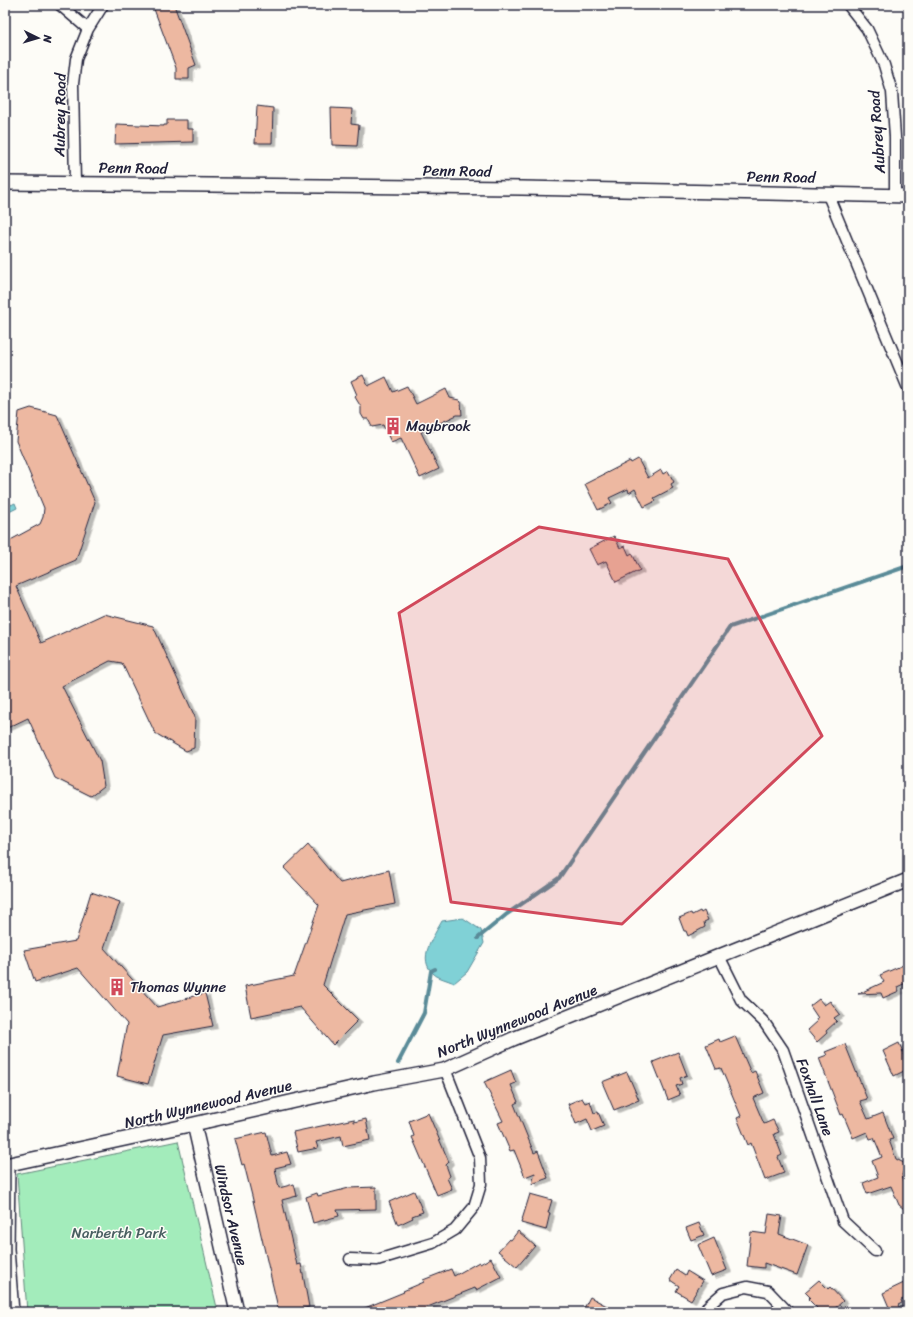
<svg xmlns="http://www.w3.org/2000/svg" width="913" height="1317" font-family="Sriracha,sans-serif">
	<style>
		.green { fill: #a3ecbb; stroke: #62877b }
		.water { fill: #80d1d6; stroke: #5a8b98 }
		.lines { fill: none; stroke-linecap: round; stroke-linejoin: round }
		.stream { stroke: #5a8b98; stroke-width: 4 }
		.building { fill: #edb8a1; stroke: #22223b; filter: url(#shadow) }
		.minor-casing { stroke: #22223b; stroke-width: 13 }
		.tertiary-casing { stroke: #22223b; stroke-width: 16 }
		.minor { stroke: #fdfcf7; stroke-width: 10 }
		.tertiary { stroke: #fdfcf7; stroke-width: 13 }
		.marked { fill: #d1495b; fill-opacity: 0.2; stroke: #d1495b; stroke-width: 3; stroke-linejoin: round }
		.labels { text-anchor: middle; stroke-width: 3; stroke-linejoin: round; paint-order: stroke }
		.street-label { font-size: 15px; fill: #22223b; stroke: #fdfcf7 }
		.poi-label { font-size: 15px; fill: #22223b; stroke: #fdfcf7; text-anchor: start }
		.park-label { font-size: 15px; fill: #495f61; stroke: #fdfcf7 }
	</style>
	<defs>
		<filter id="shadow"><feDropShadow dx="4.5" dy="2.5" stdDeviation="0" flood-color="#0004"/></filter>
	</defs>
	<rect width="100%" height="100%" fill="#fdfcf7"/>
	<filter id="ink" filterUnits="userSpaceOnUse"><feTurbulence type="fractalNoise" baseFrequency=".025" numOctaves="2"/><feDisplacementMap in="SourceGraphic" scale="8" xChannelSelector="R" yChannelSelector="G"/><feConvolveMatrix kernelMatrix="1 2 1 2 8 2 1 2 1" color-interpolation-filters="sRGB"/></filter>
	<g filter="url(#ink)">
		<path class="green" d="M 178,1141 L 218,1312 L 27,1312 L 17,1174 Z"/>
		<path class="water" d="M 5,494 L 11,505 L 15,503 L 17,508 L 9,512 L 6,522 L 10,530 L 5,533 Z
			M 463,918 L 481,930 L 484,943 L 467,972 L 454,983 C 448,980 438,978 434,974 C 416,959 434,936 442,921 Z"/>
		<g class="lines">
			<path class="stream" d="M 478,938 L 507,914 L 559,878 L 730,627 L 908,566
				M 398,1063 L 424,1013 L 431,971 L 435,969"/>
		</g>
		<path class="building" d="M 163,5 L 174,5 L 196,65 L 189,68 L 189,79 L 176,79 L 176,68 L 154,9 Z
			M 257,106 L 273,108 L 272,143 L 255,143 Z
			M 331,108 L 352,109 L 351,124 L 359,125 L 357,146 L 332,145 Z
			M 167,120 L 187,120 L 187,129 L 193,129 L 193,142 L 115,144 L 116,124 L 164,126 L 164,125 L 167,125 Z
			M 363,375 L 368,386 L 386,377 L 393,392 L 407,386 L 416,404 L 446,389 L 450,398 L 459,400 L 461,402 L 462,415 L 457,415 L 421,432 L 439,469 L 420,478 L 401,438 L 391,442 L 383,425 L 372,427 L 368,419 L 364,419 L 361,414 L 361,407 L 355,397 L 357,395 L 351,381 Z
			M 31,408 L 57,415 L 95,502 L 76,560 L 16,586 L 41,643 L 104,614 L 153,626 L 195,717 L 194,748 L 186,751 L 155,733 L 122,663 L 110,661 L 62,686 L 100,761 L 104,786 L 91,796 L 55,778 L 28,718 L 5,729 L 5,543 L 40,524 L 43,517 L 44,508 L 16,441 L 19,412 Z
			M 638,459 L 648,478 L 661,470 L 663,474 L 668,471 L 674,482 L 671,484 L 673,488 L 654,498 L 656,501 L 644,507 L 635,489 L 629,493 L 628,489 L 609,498 L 612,503 L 598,510 L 585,484 L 630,461 L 631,463 Z
			M 614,536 L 620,548 L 625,546 L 629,555 L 632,553 L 640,570 L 616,582 L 606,561 L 597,565 L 589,549 Z
			M 308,845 L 340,883 L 389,870 L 395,904 L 345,914 L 323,985 L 358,1020 L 333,1045 L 300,1007 L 251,1017 L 245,986 L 294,976 L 319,905 L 284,868 Z
			M 91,892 L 120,902 L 104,948 L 157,1007 L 205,993 L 213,1026 L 163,1035 L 148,1084 L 117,1076 L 127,1024 L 78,968 L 35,982 L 24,950 L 76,941 Z
			M 700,911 L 701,913 L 704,911 L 708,920 L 704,922 L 705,927 L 688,936 L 686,931 L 684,931 L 679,918 L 691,913 L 692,915 Z
			M 908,963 L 908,982 L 897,987 L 899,991 L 883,998 L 881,993 L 858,994 L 884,982 L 880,975 Z
			M 819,999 L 824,1005 L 830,1001 L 840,1014 L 834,1018 L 837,1021 L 826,1031 L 827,1033 L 817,1042 L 807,1030 L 817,1021 L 816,1019 L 818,1018 L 810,1006 Z
			M 735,1036 L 751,1073 L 755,1071 L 764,1093 L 753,1098 L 764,1124 L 773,1120 L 779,1132 L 774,1134 L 782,1155 L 778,1157 L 784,1173 L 765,1180 L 751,1143 L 748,1145 L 737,1118 L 741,1116 L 721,1068 L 716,1069 L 706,1045 L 719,1039 L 720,1042 Z
			M 899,1043 L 908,1063 L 908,1069 L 894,1076 L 883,1051 Z
			M 845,1044 L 867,1099 L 860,1101 L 868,1119 L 883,1113 L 893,1139 L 889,1140 L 896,1159 L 904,1163 L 905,1166 L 902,1175 L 908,1191 L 908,1212 L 899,1205 L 891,1186 L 867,1194 L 863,1183 L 878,1177 L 872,1161 L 882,1157 L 874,1138 L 870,1139 L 867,1132 L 853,1138 L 843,1114 L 841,1115 L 819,1058 L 827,1055 L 825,1052 Z
			M 678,1052 L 687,1075 L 680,1078 L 682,1084 L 676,1086 L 680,1095 L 668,1100 L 653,1062 Z
			M 511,1070 L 516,1083 L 511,1085 L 518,1102 L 514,1104 L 534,1153 L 538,1151 L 548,1178 L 532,1184 L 535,1173 L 525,1177 L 514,1150 L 510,1151 L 498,1123 L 503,1121 L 484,1082 Z
			M 627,1072 L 639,1100 L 614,1110 L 602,1082 Z
			M 582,1098 L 585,1103 L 590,1101 L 594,1113 L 598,1112 L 604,1126 L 592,1131 L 587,1119 L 576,1124 L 568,1104 Z
			M 428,1113 L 449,1162 L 446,1165 L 450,1176 L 447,1178 L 452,1189 L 437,1195 L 412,1137 L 414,1136 L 409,1121 Z
			M 354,1119 L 354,1122 L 366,1119 L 370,1140 L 343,1146 L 341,1136 L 316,1142 L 318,1148 L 298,1152 L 293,1132 Z
			M 266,1132 L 272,1156 L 287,1152 L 291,1164 L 275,1168 L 279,1188 L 294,1184 L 297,1196 L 282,1200 L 297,1265 L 301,1264 L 309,1307 L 300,1309 L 301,1312 L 279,1312 L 252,1196 L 244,1164 L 242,1165 L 235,1139 Z
			M 376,1187 L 376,1209 L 337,1210 L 339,1216 L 313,1223 L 306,1197 L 317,1193 L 318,1196 L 349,1188 Z
			M 414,1191 L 423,1212 L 412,1216 L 413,1218 L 398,1225 L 389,1202 Z
			M 530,1194 L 552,1200 L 548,1213 L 550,1213 L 546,1230 L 521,1223 Z
			M 769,1214 L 782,1216 L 779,1234 L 808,1245 L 797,1275 L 764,1263 L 764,1268 L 747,1266 L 751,1232 L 766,1234 Z
			M 699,1223 L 704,1235 L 691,1240 L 686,1228 Z
			M 518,1231 L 535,1246 L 517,1267 L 498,1251 L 509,1239 L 511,1240 Z
			M 714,1238 L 727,1270 L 711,1276 L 698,1245 Z
			M 491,1258 L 501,1277 L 476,1290 L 475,1288 L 425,1308 L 426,1312 L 355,1312 L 404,1292 L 403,1291 L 424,1282 L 423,1280 L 451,1269 L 454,1276 L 479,1262 L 480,1264 Z
			M 676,1270 L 685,1276 L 687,1271 L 703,1281 L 691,1300 L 676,1291 L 679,1286 L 670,1280 Z
			M 819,1280 L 828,1289 L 830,1287 L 843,1301 L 831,1312 L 821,1312 L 808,1299 L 810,1297 L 805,1292 Z
			M 908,1281 L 908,1297 L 901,1300 L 902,1303 L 898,1305 L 902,1312 L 891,1312 L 883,1293 Z
			M 590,1297 L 618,1312 L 582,1312 Z"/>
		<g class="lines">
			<g class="minor-casing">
				<path id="minor" d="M 60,5 L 88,29
					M 848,5 L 867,29 L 884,65 L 892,92 L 895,137 L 895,195
					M 75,183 L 73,84 L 76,59 L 88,29 L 103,5
					M 828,195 L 908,388
					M 719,956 L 741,1000 L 764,1022 L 783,1050 L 843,1221 L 875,1251
					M 350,1259 L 377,1260 L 433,1243 L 455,1230 L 474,1207 L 481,1184 L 480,1158 L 445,1069
					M 705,1312 L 708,1306 L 723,1293 L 747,1287 L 768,1291 L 788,1312"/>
			</g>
			<g class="tertiary-casing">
				<path id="tertiary" d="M 5,183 L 522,188 L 908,196
					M 194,1124 L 237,1312
					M 5,1165 L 194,1124 L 374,1083 L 444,1070 L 513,1039 L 908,880
					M 8,1165 L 7,1249 L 12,1312"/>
			</g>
			<use href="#minor" class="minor"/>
			<use href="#tertiary" class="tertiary"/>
		</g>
	</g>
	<path class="marked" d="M 539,527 L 728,559 L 822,736 L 622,924 L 451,902 L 399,613 Z"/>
	<defs>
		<g id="building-bare" transform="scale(1.38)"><path d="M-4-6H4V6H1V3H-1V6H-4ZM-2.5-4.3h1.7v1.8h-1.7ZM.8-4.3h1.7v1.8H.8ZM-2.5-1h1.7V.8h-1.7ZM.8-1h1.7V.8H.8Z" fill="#d1495b" stroke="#fdfcf7" stroke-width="2.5" paint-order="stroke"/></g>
	</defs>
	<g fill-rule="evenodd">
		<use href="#building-bare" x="393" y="426"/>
		<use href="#building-bare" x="117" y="987"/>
	</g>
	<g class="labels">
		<g class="street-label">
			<text transform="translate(60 115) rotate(-89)" y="5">Aubrey Road</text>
			<text transform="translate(877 132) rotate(-94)" y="5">Aubrey Road</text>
			<text transform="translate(133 168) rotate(1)" y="5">Penn Road</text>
			<text transform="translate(457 171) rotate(1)" y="5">Penn Road</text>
			<text transform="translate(781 177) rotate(1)" y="5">Penn Road</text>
			<text transform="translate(517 1021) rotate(-22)" y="5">North Wynnewood Avenue</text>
			<text transform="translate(815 1097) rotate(70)" y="5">Foxhall Lane</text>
			<text transform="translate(208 1104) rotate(-13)" y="5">North Wynnewood Avenue</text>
			<text transform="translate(231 1215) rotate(77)" y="5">Windsor Avenue</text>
		</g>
		<g class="poi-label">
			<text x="406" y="431">Maybrook</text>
			<text x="130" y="992">Thomas Wynne</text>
		</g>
		<g class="park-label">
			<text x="119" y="1238">Narberth Park</text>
		</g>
	</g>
	<rect width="913" height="1317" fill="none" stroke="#fdfcf7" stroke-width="20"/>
	<rect x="10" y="10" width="893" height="1297" fill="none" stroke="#22223b" stroke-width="1.5" filter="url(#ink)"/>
	<g transform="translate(38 38) rotate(95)" stroke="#fdfcf7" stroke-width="3" paint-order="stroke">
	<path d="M0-3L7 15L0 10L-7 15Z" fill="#22223b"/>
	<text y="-6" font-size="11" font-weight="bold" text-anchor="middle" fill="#22223b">N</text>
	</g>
</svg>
